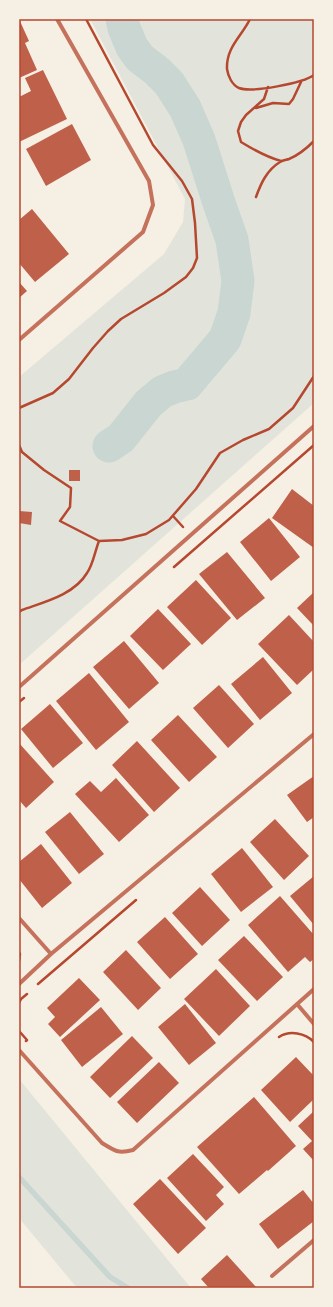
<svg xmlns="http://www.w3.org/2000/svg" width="333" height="1307" font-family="Mulish,sans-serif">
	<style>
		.green { fill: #e2e4dc }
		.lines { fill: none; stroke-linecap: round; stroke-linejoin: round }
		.stream { stroke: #c9d6d2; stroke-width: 5.5 }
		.river { stroke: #c9d6d2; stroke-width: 33 }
		.building { fill: #bf614a }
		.path { stroke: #b5482f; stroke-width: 2.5 }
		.minor { stroke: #c5725c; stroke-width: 4 }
		.neatline { fill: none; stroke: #b5482f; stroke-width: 1.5 }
	</style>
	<rect width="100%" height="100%" fill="#f6efe4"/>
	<path class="green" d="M 90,19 L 314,19 L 314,403 L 19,665 L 19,377 L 164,254 L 183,222 L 185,199 Z
		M 19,1079 L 191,1288 L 77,1288 L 19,1218 Z"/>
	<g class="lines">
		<path class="stream" d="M 19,1177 L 110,1277 L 128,1288"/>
		<path class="river" d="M 109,446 L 121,438 L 148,404 L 162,392 L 174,387 L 187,384 L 225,339 L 234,313 L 238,281 L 232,240 L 219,203 L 199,140 L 185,108 L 169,83 L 157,71 L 140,58 L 132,47 L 124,28 L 122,19"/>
	</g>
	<path class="building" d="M 19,19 L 29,41 L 25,43 L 37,70 L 19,78 Z
		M 43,70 L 67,119 L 19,142 L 19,97 L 31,91 L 25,78 Z
		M 72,124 L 91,160 L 46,186 L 26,149 Z
		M 32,209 L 69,254 L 35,282 L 19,263 L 19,220 Z
		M 19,282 L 27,291 L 19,298 Z
		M 69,470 L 80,470 L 80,481 L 69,481 Z
		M 292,489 L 314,506 L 314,548 L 272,518 Z
		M 19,511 L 32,512 L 31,525 L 19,523 Z
		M 269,518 L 300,557 L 271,581 L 240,542 Z
		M 227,552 L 265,598 L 237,620 L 199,574 Z
		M 196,580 L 231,618 L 202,645 L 167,607 Z
		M 314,592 L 314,626 L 297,608 Z
		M 158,609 L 191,644 L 163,670 L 130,636 Z
		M 289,615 L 314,642 L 314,669 L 297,685 L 258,644 Z
		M 124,641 L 159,683 L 129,709 L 93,667 Z
		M 263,657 L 292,693 L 260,720 L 231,684 Z
		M 89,673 L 129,722 L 96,750 L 56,701 Z
		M 219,685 L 254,724 L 228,748 L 193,708 Z
		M 50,704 L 83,743 L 53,768 L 21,729 Z
		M 178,715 L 217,757 L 189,782 L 151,740 Z
		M 137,741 L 180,788 L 154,812 L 112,765 Z
		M 19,743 L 54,782 L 26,808 L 19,800 Z
		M 314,776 L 314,817 L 307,822 L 287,795 Z
		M 116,778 L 149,815 L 119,842 L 75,794 L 90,781 L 101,792 Z
		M 70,812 L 104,854 L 79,874 L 45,832 Z
		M 275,819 L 309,856 L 284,880 L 250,842 Z
		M 41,844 L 72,883 L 42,908 L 19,879 L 19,862 Z
		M 242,848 L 273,887 L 241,912 L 211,874 Z
		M 314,876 L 314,925 L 290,896 Z
		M 200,887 L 230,920 L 202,946 L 172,913 Z
		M 280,896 L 314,935 L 314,959 L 310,962 L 305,957 L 288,972 L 248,925 Z
		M 165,917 L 198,954 L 170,979 L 137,942 Z
		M 244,936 L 283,977 L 257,1001 L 218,960 Z
		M 126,950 L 161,988 L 138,1010 L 103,972 Z
		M 216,969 L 250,1006 L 219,1036 L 184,999 Z
		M 79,978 L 100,1000 L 60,1037 L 48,1024 L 55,1017 L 47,1008 Z
		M 185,1004 L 216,1043 L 189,1065 L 158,1027 Z
		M 101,1007 L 123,1034 L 82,1067 L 61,1040 Z
		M 132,1036 L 153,1058 L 110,1098 L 90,1077 Z
		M 296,1057 L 314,1076 L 314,1099 L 290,1122 L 261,1090 Z
		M 159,1062 L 179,1083 L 137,1123 L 117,1102 Z
		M 254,1097 L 296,1146 L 268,1171 L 267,1170 L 239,1194 L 197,1147 Z
		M 314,1111 L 314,1161 L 303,1149 L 312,1141 L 298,1126 Z
		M 193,1154 L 224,1187 L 216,1195 L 224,1204 L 206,1221 L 167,1178 Z
		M 160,1179 L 206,1228 L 178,1254 L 133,1204 Z
		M 303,1190 L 314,1204 L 314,1221 L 278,1249 L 259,1224 Z
		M 227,1255 L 257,1288 L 209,1288 L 201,1279 Z"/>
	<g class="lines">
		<path class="path" d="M 250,19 C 242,36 226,47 227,69 C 228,76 232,85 239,88 C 252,93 303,83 314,75
			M 268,87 L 264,99 L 246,115 L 241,122 L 238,131 L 241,142 C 254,150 266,157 281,161
			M 256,108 L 273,103 L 289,104 L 293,99 L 301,82
			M 256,197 C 261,183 267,170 280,162 C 283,160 286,160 289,159 C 299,155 307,148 314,141
			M 19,408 L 53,393 L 69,379 L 93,348 L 108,331 L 121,319 L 164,293 L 186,277 L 193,268 L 197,258 L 195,223 L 192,199 L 182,181 L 153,145 L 86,19
			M 19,445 L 22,452 L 44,470 L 71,488 L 70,507 L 60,521 L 99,541 L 122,540 L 146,534 L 169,520 L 196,489 L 220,453 L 243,440 L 269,429 L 293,408 L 314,376
			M 173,516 L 183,527
			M 174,567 L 314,445
			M 19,612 L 22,610 C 44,602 74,595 87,573 C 93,565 95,551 99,541
			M 19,702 L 24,698
			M 19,952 L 20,954 L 19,961
			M 38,984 L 136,900
			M 19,1003 L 21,999 L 27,994
			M 19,1031 L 27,1040 L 26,1041
			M 279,1037 C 290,1030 305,1033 314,1042"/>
		<path class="minor" d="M 19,340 L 143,232 L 153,205 L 149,181 L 57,19
			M 19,687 L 314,426
			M 19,918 L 51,954
			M 19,984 L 51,954 L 314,734
			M 297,1004 L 314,1024
			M 19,1050 L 102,1143 C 115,1151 118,1154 133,1150 L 314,989
			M 272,1276 L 314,1240"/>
	</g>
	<rect width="333" height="1307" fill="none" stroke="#f6efe4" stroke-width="40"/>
	<rect x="20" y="20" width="293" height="1267" class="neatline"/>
</svg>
